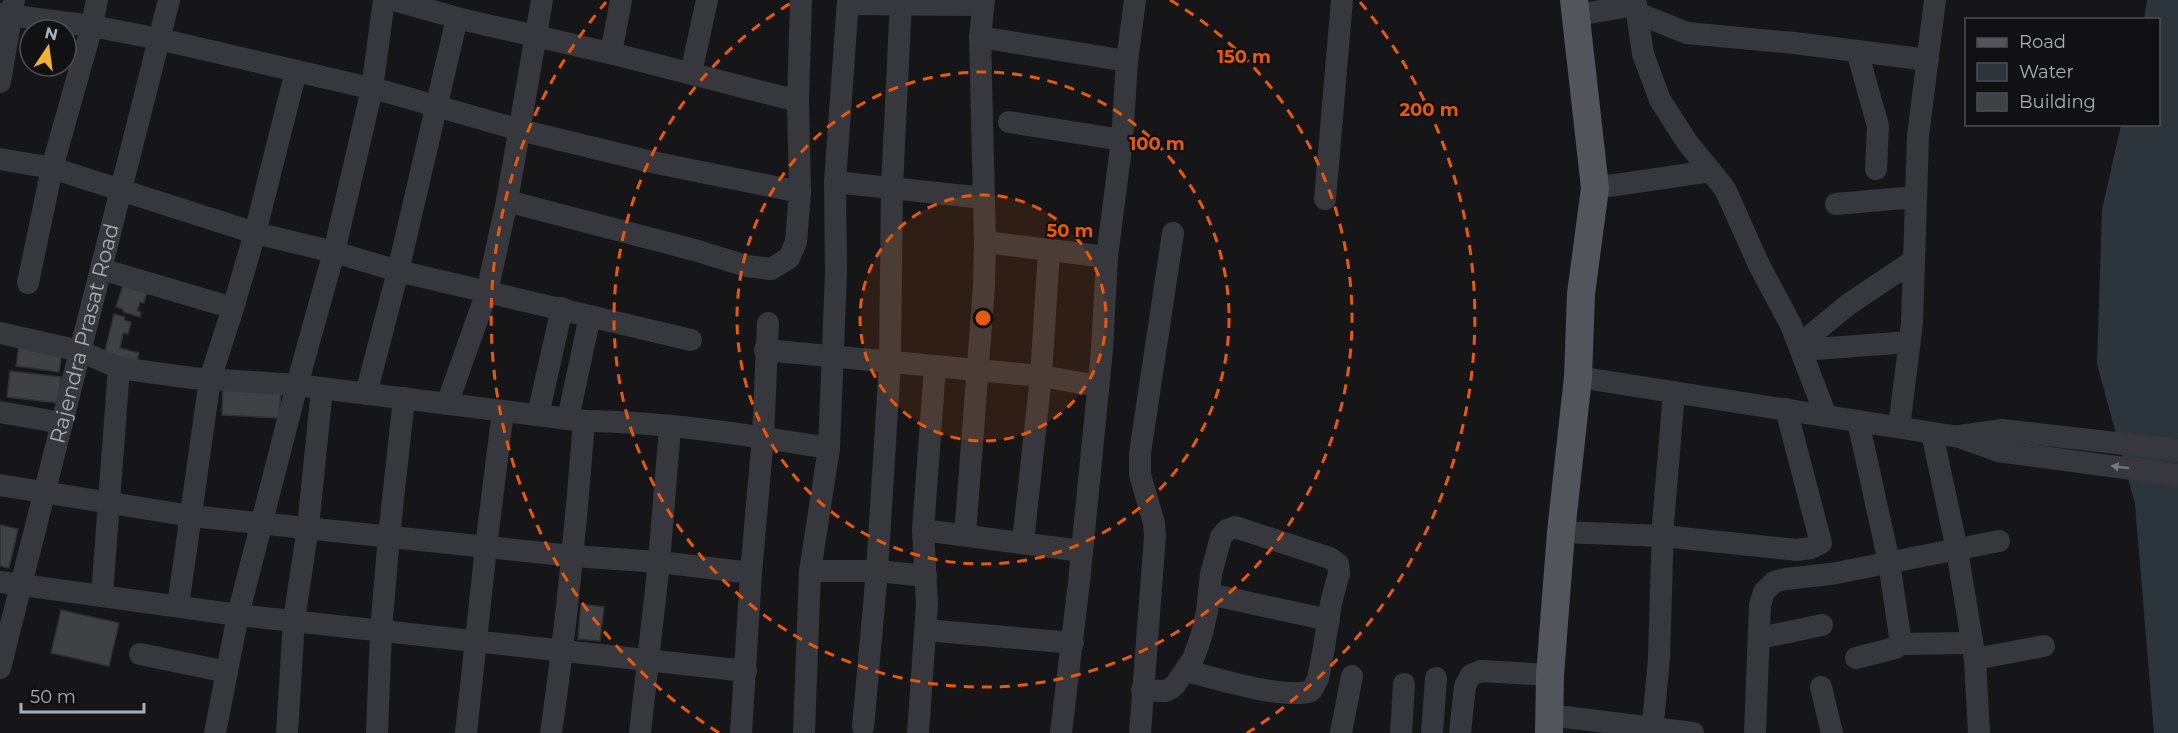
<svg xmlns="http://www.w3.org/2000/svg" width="2178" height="733" font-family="Montserrat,sans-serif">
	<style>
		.water { fill: #2c353c }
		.building { fill: #404145; stroke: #303034; stroke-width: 1.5 }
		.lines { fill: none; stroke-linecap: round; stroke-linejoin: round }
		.minor { stroke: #37383d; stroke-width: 22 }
		.major { stroke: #53555c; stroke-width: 28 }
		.oneway { fill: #757881 }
		.ring { fill: none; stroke: #e8590c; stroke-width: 3; stroke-dasharray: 10 8 }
		.labels { text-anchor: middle; stroke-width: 4.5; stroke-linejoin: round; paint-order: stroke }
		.street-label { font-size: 21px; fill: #a8adb8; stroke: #111113 }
		.centre { fill: #e8590c; stroke: #111113; stroke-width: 3 }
		.ring-label { font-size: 18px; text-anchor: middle; font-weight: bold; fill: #e8590c; stroke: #111113; stroke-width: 4.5; stroke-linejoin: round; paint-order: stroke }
	</style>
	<rect width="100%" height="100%" fill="#161618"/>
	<path class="water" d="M 2147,0 L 2178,0 L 2178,733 L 2154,733 L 2135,504 L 2097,364 L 2102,210 L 2121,125 L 2158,124 L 2158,20 L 2144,19 Z"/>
	<path class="building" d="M 123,285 L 147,292 L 144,303 L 140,302 L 137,311 L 141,312 L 140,317 L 123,312 L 123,309 L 116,307 Z
		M 114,314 L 125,317 L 124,320 L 131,322 L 128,334 L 123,333 L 120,348 L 139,353 L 137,361 L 106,354 L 105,351 Z
		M 19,344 L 62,351 L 59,372 L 16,366 Z
		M 10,371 L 61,377 L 58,403 L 7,397 Z
		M 223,387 L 281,390 L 279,418 L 222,415 Z
		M 0,525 L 18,529 L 9,568 L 0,566 Z
		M 581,604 L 604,607 L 600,641 L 578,639 Z
		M 61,610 L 119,623 L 109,666 L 51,653 Z"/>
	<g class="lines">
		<g class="minor">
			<path d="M 393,0 L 465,20 L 618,55 L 798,101"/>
			<path d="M 984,0 L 980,37 L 985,242 L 1107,257"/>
			<path d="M 1635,0 L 1643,54 L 1660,100 L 1687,142 L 1725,189 L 1759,265 L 1791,325 L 1826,416"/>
			<path d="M 848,4 L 983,5"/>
			<path d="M 1637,13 L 1687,33 L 1794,43 L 1928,60"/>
			<path d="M 0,14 L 92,26 L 159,39 L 387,92 L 520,130 L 652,162 L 800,192"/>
			<path d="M 1577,15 L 1636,5"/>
			<path d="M 980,37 L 1127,61"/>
			<path d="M 1857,51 L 1878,126 L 1876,169"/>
			<path d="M 611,53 L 621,0"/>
			<path d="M 691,73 L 707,0"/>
			<path d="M 0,82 L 14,0"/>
			<path d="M 1009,122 L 1122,140"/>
			<path d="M 0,159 L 52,168 L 255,233 L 334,252 L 398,271 L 691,340"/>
			<path d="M 835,182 L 984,198"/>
			<path d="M 1595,188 L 1711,171"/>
			<path d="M 1325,199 L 1342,0"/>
			<path d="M 507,201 L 698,251 L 746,266 L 771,269 L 789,258 L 796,242 L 800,192 L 798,101 L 801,0"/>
			<path d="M 1836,204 L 1915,197"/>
			<path d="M 101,269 L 233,308"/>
			<path d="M 28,283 L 52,168 L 92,26 L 97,0"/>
			<path d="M 0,333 L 80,351 L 119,368 L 192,378 L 297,385 L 584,421 C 666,422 749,435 829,448"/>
			<path d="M 1800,344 L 1849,304 L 1913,261"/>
			<path d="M 765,350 L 1041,376 L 1098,386"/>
			<path d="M 1802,350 L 1909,342"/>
			<path d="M 1578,377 L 1959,437 L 1998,451 L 2178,475"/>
			<path d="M 366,394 L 398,271 L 457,18"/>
			<path d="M 447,404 L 487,292 L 507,201 L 542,0"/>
			<path d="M 0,412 L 62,423"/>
			<path d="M 538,415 L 562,308"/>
			<path d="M 568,419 L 590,316"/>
			<path d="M 1858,421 L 1889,562 L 1901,644"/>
			<path d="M 1899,427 L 1912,323 L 1918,136 L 1935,0"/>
			<path d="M 1932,433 L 1957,550 L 1975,659 L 1979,733"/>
			<path d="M 1960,436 L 2002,430 L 2178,450"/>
			<path d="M 0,485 L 191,516 L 573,556 L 659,562 L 751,573"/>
			<path d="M 923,530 L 1081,551"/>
			<path d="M 1561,532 L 1663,536 L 1797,550 L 1811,548 L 1821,543 L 1786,409"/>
			<path d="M 965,535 L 984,286 L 985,242"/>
			<path d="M 1023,542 L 1041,376 L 1049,251"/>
			<path d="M 810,571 L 877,571 L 926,576"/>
			<path d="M 0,582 L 238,615 L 746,671"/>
			<path d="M 1209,594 L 1329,620"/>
			<path d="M 102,595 L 119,368"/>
			<path d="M 178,606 L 210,379 L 233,308 L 255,233 L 296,71"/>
			<path d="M 926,630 L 1073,643"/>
			<path d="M 1760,638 L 1822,625"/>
			<path d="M 140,654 L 227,672"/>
			<path d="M 1856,658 L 1895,648 L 1901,644 L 1972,643"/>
			<path d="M 1975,659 L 2044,646"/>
			<path id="s1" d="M 0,668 L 169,0"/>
			<path d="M 1821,687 L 1832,733"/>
			<path d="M 1142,690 L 1165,691 L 1170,689 L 1175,685 L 1193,659 L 1201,637 L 1207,612 L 1211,574 L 1221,537 L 1227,530 L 1235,527 L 1330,558 L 1338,564 L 1339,573 L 1331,603 L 1324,647 L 1318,679 L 1311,691 C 1283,700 1216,678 1186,671"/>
			<path d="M 1549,715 L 1693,733"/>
			<path d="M 863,727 L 877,571 L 890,363 L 892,187 L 901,0"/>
			<path d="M 215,733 L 238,615 L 297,385 L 334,252 L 372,89 L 384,0"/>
			<path d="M 287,733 L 294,620 L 308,527 L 322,389"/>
			<path d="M 377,733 L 381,630 L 389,536 L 404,398"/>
			<path d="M 466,733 L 486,547 L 503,411"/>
			<path d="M 551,733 C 566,629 576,525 584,421"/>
			<path d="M 640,733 L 659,562 L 670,428"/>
			<path d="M 741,733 L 751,573 L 763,437 L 768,323"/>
			<path d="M 804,733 L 810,571 L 829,448 L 836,273 L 835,182 L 848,0"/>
			<path d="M 918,733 L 927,604 L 923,530 L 935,367"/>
			<path d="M 1061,733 L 1079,582 L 1102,350 L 1107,257 L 1122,140 L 1127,61 L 1135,0"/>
			<path d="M 1140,733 L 1155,536 L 1154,523 L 1140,475 L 1140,453 L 1173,233"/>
			<path d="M 1341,733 L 1352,676"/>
			<path d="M 1401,733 L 1404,684"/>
			<path d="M 1432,733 L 1436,678"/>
			<path d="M 1460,733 L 1465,686 L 1471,675 L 1481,671 L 1550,675"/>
			<path d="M 1652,733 L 1659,658 L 1663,524 L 1674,392"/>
			<path d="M 1755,733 L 1760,605 L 1764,592 L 1774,582 L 1785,579 L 1831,574 L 1999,541"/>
		</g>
		<path class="major" d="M 1549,733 L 1550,675 L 1561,532 L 1578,377 L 1581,294 L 1595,188 L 1574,0"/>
	</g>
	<defs><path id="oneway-solid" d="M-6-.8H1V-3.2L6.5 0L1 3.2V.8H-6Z" transform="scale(1.5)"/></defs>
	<use class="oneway" href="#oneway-solid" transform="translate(2120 467) rotate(-173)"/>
	<circle cx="983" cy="318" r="123" fill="#e8590c" fill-opacity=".12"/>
	<g class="ring">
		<circle cx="983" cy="318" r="123"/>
		<circle cx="983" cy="318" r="246"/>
		<path d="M1170 0A369 369 0 1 1 796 0"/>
		<path d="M719 733A492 492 0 0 1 606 2M1360 2A492 492 0 0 1 1247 733"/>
	</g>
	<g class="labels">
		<g class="street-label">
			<text dy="7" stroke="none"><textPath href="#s1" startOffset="345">Rajendra Prasat Road</textPath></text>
		</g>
	</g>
	<circle cx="983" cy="318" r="9" class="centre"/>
	<g class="ring-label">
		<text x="1244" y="63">150 m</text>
		<text x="1429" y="116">200 m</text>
		<text x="1157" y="150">100 m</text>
		<text x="1070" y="237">50 m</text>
	</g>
	<rect x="1965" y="18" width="195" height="108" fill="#111113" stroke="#4d4f55" stroke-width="1.5"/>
	<rect x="1977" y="38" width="30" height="9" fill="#53555c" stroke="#4d4f55" stroke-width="1.5"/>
	<text x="2019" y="48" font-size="18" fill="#a8adb8">Road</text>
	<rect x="1977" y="63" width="30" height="18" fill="#2c353c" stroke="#4d4f55" stroke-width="1.5"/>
	<text x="2019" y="78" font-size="18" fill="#a8adb8">Water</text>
	<rect x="1977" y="93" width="30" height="18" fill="#404145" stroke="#4d4f55" stroke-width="1.5"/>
	<text x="2019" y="108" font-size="18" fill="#a8adb8">Building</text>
	<g transform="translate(48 48) rotate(13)"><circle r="28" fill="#111113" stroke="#4d4f55" stroke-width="1.5"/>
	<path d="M0-4.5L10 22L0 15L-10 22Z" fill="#f2b134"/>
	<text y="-9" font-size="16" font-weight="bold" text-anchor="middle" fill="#a8adb8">N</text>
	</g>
	<path d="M21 703v9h123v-9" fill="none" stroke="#a8adb8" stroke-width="3"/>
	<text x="30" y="703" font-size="18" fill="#a8adb8" stroke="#111113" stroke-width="4.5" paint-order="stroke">50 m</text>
</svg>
